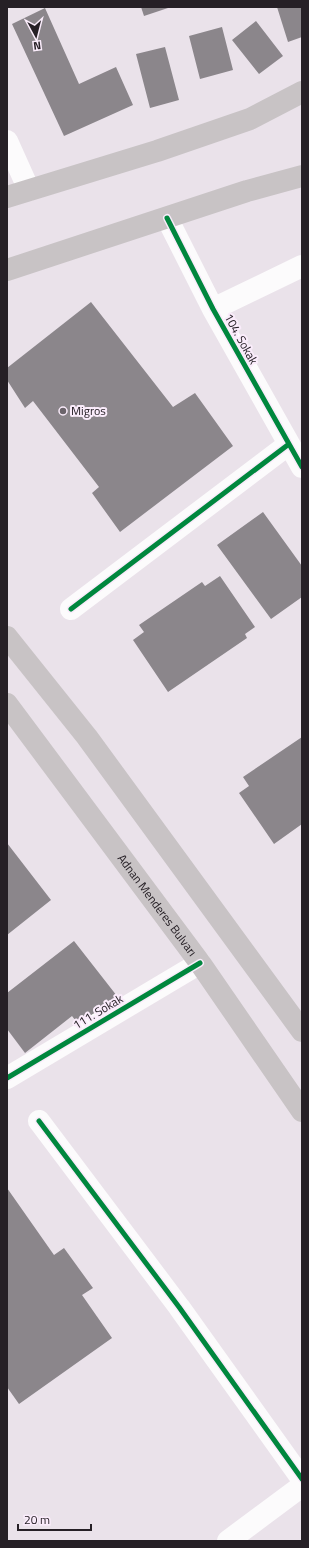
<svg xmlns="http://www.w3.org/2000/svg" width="309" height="1548" font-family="'Titillium Web',sans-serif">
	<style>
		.building { fill: #8b868b }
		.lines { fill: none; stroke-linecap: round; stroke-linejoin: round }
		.minor { stroke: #fcfbfc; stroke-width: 22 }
		.major { stroke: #c8c3c5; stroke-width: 22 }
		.cycleway-casing { stroke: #faecfb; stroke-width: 8 }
		.cycleway { stroke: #00873e; stroke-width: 5 }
		.poi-dot { fill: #6b646b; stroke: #faecfb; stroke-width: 1.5 }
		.labels { text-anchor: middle; stroke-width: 4; stroke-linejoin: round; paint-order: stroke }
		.street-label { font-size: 12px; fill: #262026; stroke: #faecfb }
		.poi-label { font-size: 12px; fill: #262026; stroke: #faecfb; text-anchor: start }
	</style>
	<rect width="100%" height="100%" fill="#eae2ea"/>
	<path class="building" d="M 141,7 L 171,7 L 144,16 Z
		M 277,7 L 302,7 L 302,37 L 288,42 Z
		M 45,8 L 79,84 L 116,67 L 133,105 L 64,136 L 12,24 Z
		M 256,21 L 283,56 L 259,74 L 232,40 Z
		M 222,27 L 233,70 L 200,79 L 189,36 Z
		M 165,47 L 179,100 L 150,108 L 136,54 Z
		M 91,302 L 173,407 L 195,393 L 233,446 L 120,532 L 92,493 L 99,487 L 33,401 L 25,408 L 7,380 L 7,368 Z
		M 263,512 L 302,566 L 302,597 L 271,619 L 217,545 Z
		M 220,576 L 255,627 L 245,634 L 247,638 L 168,692 L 133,640 L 144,632 L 139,625 L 202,582 L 205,586 Z
		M 302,737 L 302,824 L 274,844 L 239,793 L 249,786 L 243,777 Z
		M 7,843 L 51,900 L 7,935 Z
		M 74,941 L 117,996 L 79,1025 L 72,1016 L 25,1053 L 7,1029 L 7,993 Z
		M 7,1188 L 54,1255 L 64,1248 L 93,1288 L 82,1295 L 112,1338 L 19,1404 L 7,1387 Z"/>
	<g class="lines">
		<path class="minor" d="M 7,141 L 29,190
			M 167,218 L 213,309 L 302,467
			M 213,309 L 302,266
			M 71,609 L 289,444
			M 7,1078 L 200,963
			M 39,1121 L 179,1307 L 302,1479
			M 228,1541 L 302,1486"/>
		<g class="major">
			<path d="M 7,197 L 157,151 L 250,119 L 302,92"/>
			<path d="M 7,270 L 247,191 L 302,176"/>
			<path d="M 7,637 L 87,737 L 302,1031"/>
			<path id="s1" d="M 7,704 L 200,963 L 302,1111"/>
		</g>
		<g class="cycleway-casing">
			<path id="cycleway" d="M 167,218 L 213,309 L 302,467
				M 71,609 L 289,444
				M 7,1078 L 200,963
				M 39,1121 L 179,1307 L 302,1479"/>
		</g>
		<use href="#cycleway" class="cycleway"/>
	</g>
	<circle class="poi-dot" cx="63" cy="411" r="4"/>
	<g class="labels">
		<g class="street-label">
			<text transform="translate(241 339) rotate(61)" y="4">104. Sokak</text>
			<text dy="4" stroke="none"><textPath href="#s1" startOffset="251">Adnan Menderes Bulvarı</textPath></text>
			<text transform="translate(98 1012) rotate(-31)" y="4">111. Sokak</text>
		</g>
		<g class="poi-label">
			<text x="71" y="415">Migros</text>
		</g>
	</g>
	<rect width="309" height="1548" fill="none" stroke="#262026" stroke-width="16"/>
	<g transform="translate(36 36) rotate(173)" stroke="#faecfb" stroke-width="3" paint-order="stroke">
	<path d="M0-3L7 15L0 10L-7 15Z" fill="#262026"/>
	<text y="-6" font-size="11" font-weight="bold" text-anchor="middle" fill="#262026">N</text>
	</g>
	<path d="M18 1524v6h73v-6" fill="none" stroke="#262026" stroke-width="2"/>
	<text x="24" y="1524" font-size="12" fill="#262026" stroke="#faecfb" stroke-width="3" paint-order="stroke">20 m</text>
</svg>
